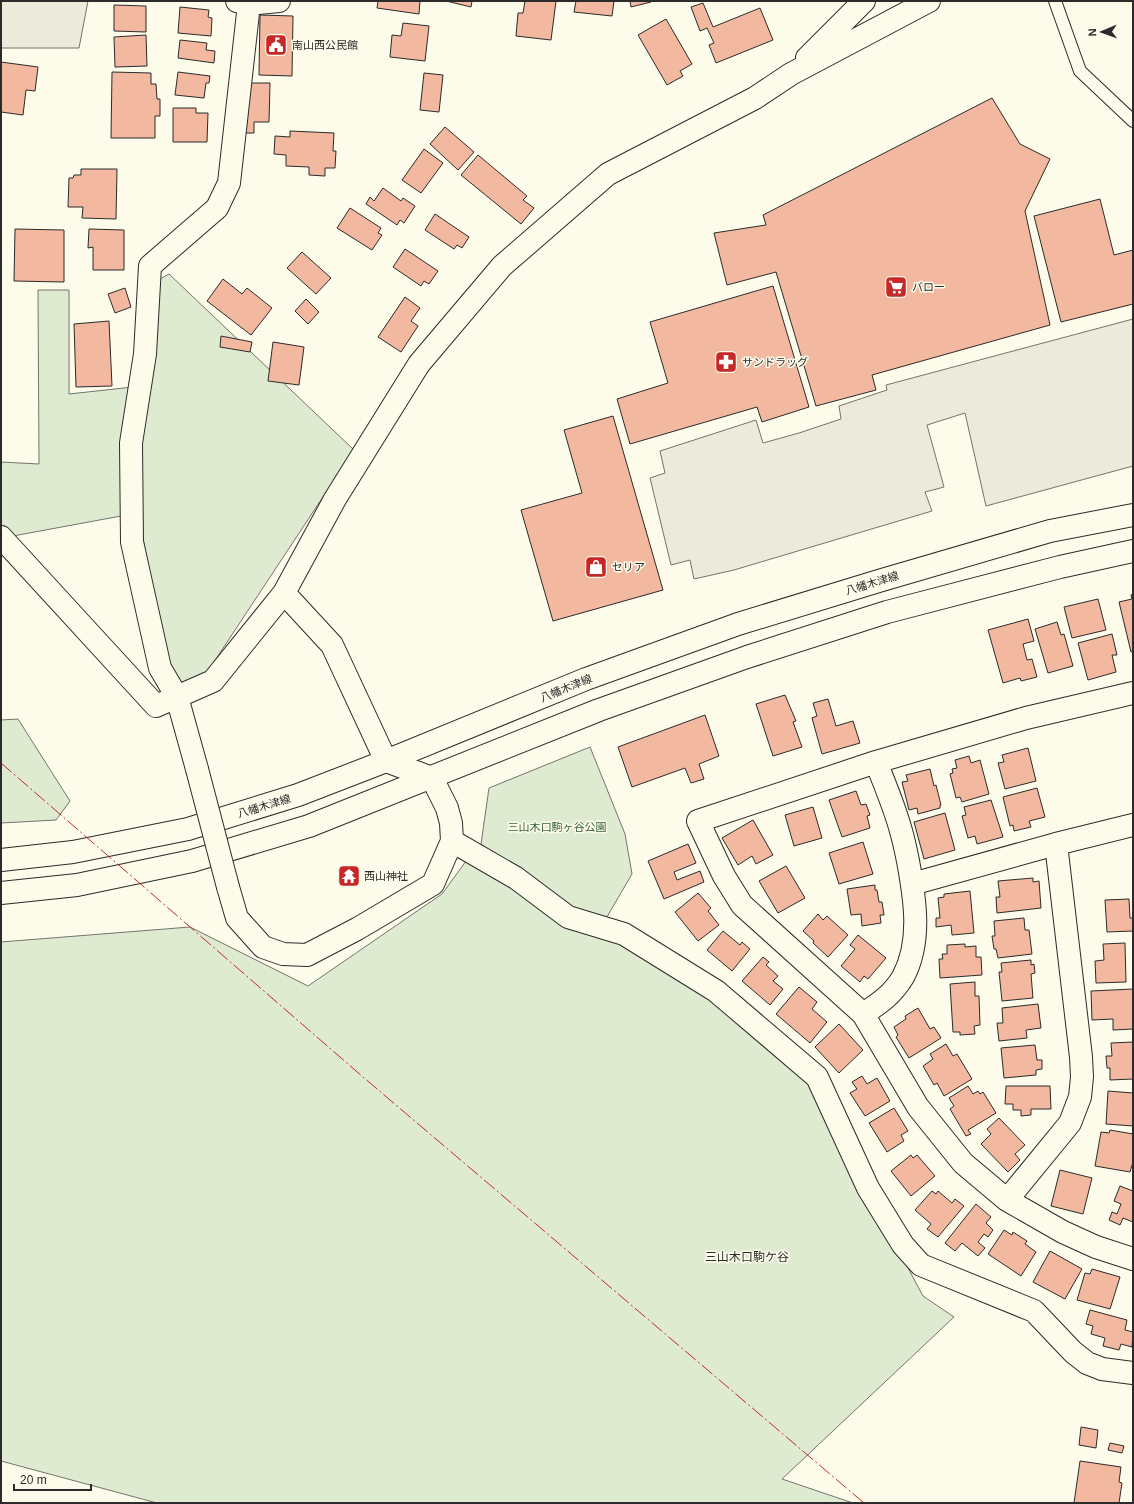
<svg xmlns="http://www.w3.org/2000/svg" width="1134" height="1504" font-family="Helvetica,'Noto Sans JP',sans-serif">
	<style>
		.green { fill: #deebd1; stroke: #74746e }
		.parking { fill: #eceadb; stroke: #74746e }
		.building { fill: #f2b8a0; stroke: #2b2b2b }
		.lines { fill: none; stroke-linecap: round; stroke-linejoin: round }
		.lane-casing { stroke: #2b2b2b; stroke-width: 14 }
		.street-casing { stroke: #2b2b2b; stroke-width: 24 }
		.primary-casing { stroke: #2b2b2b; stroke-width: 24 }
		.lane { stroke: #fdfbea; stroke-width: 12 }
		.street { stroke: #fdfbea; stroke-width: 22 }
		.primary { stroke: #fdfbea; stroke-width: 22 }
		.street-bridge-casing { stroke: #2b2b2b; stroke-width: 24; stroke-linecap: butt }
		.street-bridge { stroke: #fdfbea; stroke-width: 22 }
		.power { stroke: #c62828; stroke-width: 1; stroke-dasharray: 14 3 2 3; stroke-linecap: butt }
		.labels { text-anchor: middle; stroke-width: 3; stroke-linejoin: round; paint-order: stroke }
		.poi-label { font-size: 11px; fill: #2b2b2b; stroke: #fdfbea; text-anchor: start }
		.street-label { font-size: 11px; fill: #2b2b2b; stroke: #fdfbea }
		.park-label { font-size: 11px; fill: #34623c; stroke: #fdfbea }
		.neighbourhood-label { font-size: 12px; fill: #2b2b2b; stroke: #fdfbea }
	</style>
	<rect width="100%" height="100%" fill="#fdfbea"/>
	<path class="green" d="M 169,274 L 354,450 L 206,674 L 173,691 L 141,528 L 140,435 L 160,279 Z
		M 38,290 L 69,290 L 69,394 L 133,387 L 121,516 L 13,536 L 1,524 L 1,462 L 39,464 Z
		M 18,719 L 70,801 L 56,820 L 1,823 L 1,720 Z
		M 590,747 L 625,834 L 632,874 L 604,922 L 539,891 L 481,844 L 489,788 Z
		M 469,857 L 622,941 L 713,999 L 810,1084 L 923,1296 L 954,1317 L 782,1479 L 853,1503 L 157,1503 L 1,1461 L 1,942 L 190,927 L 308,986 L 442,894 Z"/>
	<path class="parking" d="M 1,1 L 88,1 L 79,48 L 1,48 Z
		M 1133,319 L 1133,466 L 986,506 L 965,413 L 927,425 L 944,487 L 925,492 L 932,511 L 734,570 L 694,579 L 690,560 L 671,565 L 650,478 L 665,473 L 660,451 L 756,420 L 763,443 L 799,433 L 841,419 L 839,406 L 887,390 L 886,385 Z"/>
	<path class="building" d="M 378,1 L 420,1 L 419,14 L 377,8 Z
		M 446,1 L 472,1 L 471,7 Z
		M 525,1 L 556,1 L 551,40 L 516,36 L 518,13 L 523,13 Z
		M 576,1 L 614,1 L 612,16 L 574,12 Z
		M 630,1 L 651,1 L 651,2 L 631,7 Z
		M 703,3 L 713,27 L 760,8 L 773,40 L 716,63 L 709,45 L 714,43 L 707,28 L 700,31 L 691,7 Z
		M 114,5 L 146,6 L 146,32 L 114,31 Z
		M 180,7 L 209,10 L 208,17 L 212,18 L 211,36 L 178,33 Z
		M 260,15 L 293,16 L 292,76 L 259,75 Z
		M 666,19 L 692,64 L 680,71 L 683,76 L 667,85 L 638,35 Z
		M 403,23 L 429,26 L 425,61 L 390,57 L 392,35 L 401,36 Z
		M 146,35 L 147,66 L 115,67 L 114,37 Z
		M 180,40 L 207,43 L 206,50 L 215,51 L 214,63 L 178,58 Z
		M 1,62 L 38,67 L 35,91 L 26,90 L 23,115 L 1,112 Z
		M 112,72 L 151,73 L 151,84 L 156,84 L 157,99 L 160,99 L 160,116 L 155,116 L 155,138 L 111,138 Z
		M 178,72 L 210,76 L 209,83 L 206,83 L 204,98 L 175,95 Z
		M 424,73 L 443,75 L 439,112 L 420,110 Z
		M 245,83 L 270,83 L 269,122 L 254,122 L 254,133 L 244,133 Z
		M 992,98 L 1020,144 L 1050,159 L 1025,211 L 1050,325 L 872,375 L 876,390 L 816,406 L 776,272 L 727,285 L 714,233 L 766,225 L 763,215 Z
		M 173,108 L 196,108 L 196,113 L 208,113 L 207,142 L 173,142 Z
		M 445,127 L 474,152 L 458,170 L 430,144 Z
		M 290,131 L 334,133 L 333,151 L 336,151 L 335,168 L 325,168 L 325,176 L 309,175 L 309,167 L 286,166 L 286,155 L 274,154 L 275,136 L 290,137 Z
		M 424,149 L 443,163 L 421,193 L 402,180 Z
		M 478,155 L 527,196 L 523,200 L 534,208 L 521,224 L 461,175 Z
		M 81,169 L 117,169 L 116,219 L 82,218 L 83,207 L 68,207 L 69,178 L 73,178 L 74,175 L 81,175 Z
		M 383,188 L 401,201 L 403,198 L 415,206 L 404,223 L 400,220 L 397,225 L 366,204 L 370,197 L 374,201 Z
		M 1100,199 L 1114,255 L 1133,250 L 1133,304 L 1061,322 L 1034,216 Z
		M 350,208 L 381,228 L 378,233 L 382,235 L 372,250 L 337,228 Z
		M 435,214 L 469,237 L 462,248 L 457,245 L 454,249 L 425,230 Z
		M 15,229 L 64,230 L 64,282 L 14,281 Z
		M 89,229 L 124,230 L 124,270 L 93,270 L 93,247 L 88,248 Z
		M 405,249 L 438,271 L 429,284 L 424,281 L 421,286 L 393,267 Z
		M 302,252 L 331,278 L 316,294 L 287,268 Z
		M 223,279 L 242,294 L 247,288 L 272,308 L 251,335 L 207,301 Z
		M 773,286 L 809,407 L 762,422 L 757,407 L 630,444 L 617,399 L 668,383 L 650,322 Z
		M 125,288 L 131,307 L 115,313 L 108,294 Z
		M 405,297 L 420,308 L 411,321 L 418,326 L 401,352 L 378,337 Z
		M 306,299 L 319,312 L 308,324 L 295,311 Z
		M 109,321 L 112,386 L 76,387 L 74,324 Z
		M 221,336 L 252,342 L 250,352 L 220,347 Z
		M 273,342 L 304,347 L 299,385 L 268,381 Z
		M 613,416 L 663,590 L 553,621 L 521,510 L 582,493 L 564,430 Z
		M 1133,594 L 1133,651 L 1131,652 L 1119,602 L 1132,599 L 1131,595 Z
		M 1098,599 L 1106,630 L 1072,638 L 1064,607 Z
		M 1028,619 L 1034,641 L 1023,644 L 1027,660 L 1032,659 L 1037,677 L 1021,681 L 1020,678 L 1003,683 L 988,630 Z
		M 1057,622 L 1061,635 L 1064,634 L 1073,666 L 1048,673 L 1035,629 Z
		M 1112,634 L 1117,655 L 1112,655 L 1116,672 L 1088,680 L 1078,643 Z
		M 785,695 L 796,721 L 793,722 L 802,747 L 773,756 L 756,704 Z
		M 828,699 L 836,726 L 853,721 L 860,743 L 822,754 L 812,718 L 817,716 L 813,703 Z
		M 705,715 L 719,756 L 699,764 L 704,779 L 691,783 L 685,768 L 632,787 L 618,747 Z
		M 1028,748 L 1036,781 L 1005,789 L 998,763 L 1004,762 L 1002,755 Z
		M 969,756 L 971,763 L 980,760 L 989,794 L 962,802 L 960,797 L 956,798 L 950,774 L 953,773 L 952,769 L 957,768 L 955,760 Z
		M 930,769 L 934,786 L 936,785 L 941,805 L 940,805 L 940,808 L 918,814 L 917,808 L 909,810 L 902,782 L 908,781 L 906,775 Z
		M 1037,788 L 1045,817 L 1029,821 L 1031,827 L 1014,831 L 1013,825 L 1010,826 L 1003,797 Z
		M 856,791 L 861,805 L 866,804 L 870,815 L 867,816 L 870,828 L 842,837 L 829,800 Z
		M 991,800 L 1003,837 L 977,844 L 975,836 L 968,838 L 962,816 L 966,815 L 964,807 Z
		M 813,807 L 822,838 L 794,846 L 785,815 Z
		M 945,813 L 955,850 L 924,859 L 914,822 Z
		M 753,820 L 773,855 L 756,864 L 752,856 L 738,865 L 722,838 Z
		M 863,842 L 873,874 L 839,884 L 829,853 Z
		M 688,844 L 696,863 L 674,872 L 677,880 L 700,871 L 704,882 L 664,899 L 648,861 Z
		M 786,866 L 805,898 L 778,913 L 759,881 Z
		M 1033,878 L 1033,882 L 1039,881 L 1041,908 L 997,913 L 996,897 L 1000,897 L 998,881 Z
		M 875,885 L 875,890 L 877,890 L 879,902 L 882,902 L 884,915 L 880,915 L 881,923 L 862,926 L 861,914 L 851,915 L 847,889 Z
		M 970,891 L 974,933 L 952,935 L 951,925 L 936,927 L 936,918 L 940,918 L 938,898 L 944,897 L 944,894 Z
		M 698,893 L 711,908 L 708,911 L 719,925 L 698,941 L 675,912 Z
		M 1129,899 L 1130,918 L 1133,918 L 1133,931 L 1107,932 L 1105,900 Z
		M 818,914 L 823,920 L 827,916 L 848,935 L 828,957 L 813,943 L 814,941 L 803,931 Z
		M 1024,918 L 1025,930 L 1029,930 L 1032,954 L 998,958 L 996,949 L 994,949 L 992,936 L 995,936 L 994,921 Z
		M 723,931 L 740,945 L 742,942 L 750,949 L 732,971 L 707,950 Z
		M 858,935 L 886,958 L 868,979 L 864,976 L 860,982 L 841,966 L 855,949 L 850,945 Z
		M 1125,943 L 1126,982 L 1096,983 L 1095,961 L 1104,960 L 1103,944 Z
		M 965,944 L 965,947 L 976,946 L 976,957 L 981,957 L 982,975 L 940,978 L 939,959 L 943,959 L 942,954 L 947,954 L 947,945 Z
		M 763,957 L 769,962 L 766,965 L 778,976 L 773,981 L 783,989 L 770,1005 L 742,981 Z
		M 1031,960 L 1031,965 L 1034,964 L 1035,973 L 1031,974 L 1033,998 L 1002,1001 L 999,972 L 1002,972 L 1001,963 Z
		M 975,982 L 975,996 L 979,996 L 980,1025 L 974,1026 L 975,1034 L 960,1035 L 960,1032 L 953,1032 L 950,984 Z
		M 799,987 L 817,1002 L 812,1009 L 827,1022 L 810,1043 L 776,1014 Z
		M 1133,989 L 1133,1029 L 1113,1030 L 1113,1019 L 1092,1020 L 1091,991 Z
		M 1038,1004 L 1041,1028 L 1026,1030 L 1027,1038 L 999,1041 L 997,1023 L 1003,1023 L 1002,1008 Z
		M 918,1008 L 930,1029 L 934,1027 L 941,1038 L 909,1058 L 896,1037 L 898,1035 L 894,1027 L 906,1019 L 905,1016 Z
		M 839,1024 L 863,1050 L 839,1073 L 815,1047 Z
		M 1133,1042 L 1133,1079 L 1110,1080 L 1110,1068 L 1107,1068 L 1106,1056 L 1112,1056 L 1111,1043 Z
		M 946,1044 L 953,1056 L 957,1054 L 972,1079 L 944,1096 L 937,1083 L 934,1085 L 923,1066 L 933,1059 L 930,1054 Z
		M 1035,1045 L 1037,1060 L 1042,1060 L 1042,1069 L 1036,1070 L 1036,1075 L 1004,1078 L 1001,1048 Z
		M 862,1076 L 867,1084 L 877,1078 L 890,1101 L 865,1116 L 850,1093 L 857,1089 L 852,1082 Z
		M 968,1086 L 973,1094 L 978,1091 L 980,1094 L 983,1092 L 996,1113 L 968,1130 L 971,1134 L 966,1136 L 950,1109 L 954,1106 L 949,1098 Z
		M 1006,1086 L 1050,1086 L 1051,1109 L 1031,1109 L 1031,1115 L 1021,1116 L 1021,1110 L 1013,1110 L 1013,1104 L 1005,1104 Z
		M 1108,1091 L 1133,1093 L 1133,1126 L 1106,1124 Z
		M 894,1108 L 908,1131 L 901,1135 L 904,1141 L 887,1152 L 869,1123 Z
		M 999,1118 L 1025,1145 L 1015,1154 L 1020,1160 L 1008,1172 L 981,1144 L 991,1134 L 987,1129 Z
		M 1110,1130 L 1133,1134 L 1133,1162 L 1130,1172 L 1095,1166 L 1101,1132 L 1109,1133 Z
		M 911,1155 L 913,1158 L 917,1155 L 935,1176 L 911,1196 L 891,1171 Z
		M 1060,1170 L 1092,1178 L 1083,1214 L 1051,1206 Z
		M 1120,1186 L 1133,1191 L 1133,1222 L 1123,1218 L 1120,1225 L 1109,1220 L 1112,1212 L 1117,1214 L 1121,1204 L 1114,1201 Z
		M 932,1191 L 936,1194 L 938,1191 L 952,1203 L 955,1199 L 964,1206 L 938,1237 L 927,1229 L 931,1224 L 915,1210 Z
		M 976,1204 L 991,1217 L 986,1223 L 993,1230 L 988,1237 L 984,1234 L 978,1242 L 985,1248 L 978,1256 L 962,1243 L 955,1251 L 945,1243 Z
		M 1004,1230 L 1012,1235 L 1013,1232 L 1027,1241 L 1025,1244 L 1036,1252 L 1021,1276 L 988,1254 Z
		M 1050,1251 L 1082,1269 L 1065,1299 L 1033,1282 Z
		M 1092,1269 L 1120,1277 L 1110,1309 L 1077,1300 L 1085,1273 L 1090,1274 Z
		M 1090,1310 L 1127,1320 L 1125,1330 L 1133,1332 L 1132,1347 L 1121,1344 L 1119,1350 L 1103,1346 L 1105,1338 L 1091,1334 L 1093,1326 L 1086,1324 Z
		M 1081,1427 L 1098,1430 L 1096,1448 L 1079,1445 Z
		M 1110,1443 L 1124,1446 L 1122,1453 L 1108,1450 Z
		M 1080,1461 L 1121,1467 L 1119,1482 L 1122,1483 L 1119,1503 L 1074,1503 Z"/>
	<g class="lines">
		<g class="lane-casing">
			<path id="lane" d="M 1055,1 L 1080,71 L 1133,121"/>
		</g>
		<g class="street-casing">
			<path id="street" d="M 237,1 L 249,4 L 279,1
				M 807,58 L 864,1
				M 1,537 L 156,706 L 213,681 L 284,593 L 335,499 L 419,364 L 502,266 L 608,174 L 755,98 L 791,74 L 929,1
				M 1133,693 L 1026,718 L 876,762 L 698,821 L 724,876 L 742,905 L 863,1014 L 918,1107 L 963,1163 L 1007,1200 L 1063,1232 L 1096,1247 L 1133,1259
				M 197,769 L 177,697 L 160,668 L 132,542 L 131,443 L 145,354 L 150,266 L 217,208 L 229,183 L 249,4
				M 452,841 L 516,878 L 568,917 L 624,934 L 716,991 L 817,1077 L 868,1188 L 903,1245 L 921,1265 L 1034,1311 L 1073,1352 L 1087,1363 L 1102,1369 L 1133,1373
				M 912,884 L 1056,844 L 1133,825
				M 228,887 L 237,918 L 263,947 L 283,954 L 307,955 L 357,929 L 433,884 L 452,841 L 451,823 L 447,808 L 432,778 L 386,761 L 332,645 L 284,593
				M 863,1014 C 879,1004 893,994 903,977 C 922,942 915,899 908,861 C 906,851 904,841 901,831 C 895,808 885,785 876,762
				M 1007,1200 L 1070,1123 L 1080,1097 L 1082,1077 L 1081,1057 L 1056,844"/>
		</g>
		<g class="primary-casing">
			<path id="primary" d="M 1,860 L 73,852 L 188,829 L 298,795 L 386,761 L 586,679 L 738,624 L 882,580 L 1050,531 L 1133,515
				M 1,893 L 77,885 L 192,861 L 309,826 L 599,710 L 747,657 L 887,612 L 1060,567 L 1133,551"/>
		</g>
		<use href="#lane" class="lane"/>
		<use href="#street" class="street"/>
		<use href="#primary" class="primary"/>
		<g class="street-bridge-casing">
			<path id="street-bridge" d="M 197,769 L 228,887"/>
		</g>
		<use href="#street-bridge" class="street-bridge"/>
		<path class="power" d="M 1,763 L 363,1077 L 864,1503"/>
	</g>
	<defs>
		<g id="civic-square" transform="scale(1.15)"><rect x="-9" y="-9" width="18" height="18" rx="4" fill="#c62828" stroke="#fdfbea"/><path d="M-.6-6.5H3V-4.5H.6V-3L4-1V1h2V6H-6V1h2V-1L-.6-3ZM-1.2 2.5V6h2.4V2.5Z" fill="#fff"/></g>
		<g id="supermarket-square" transform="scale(1.15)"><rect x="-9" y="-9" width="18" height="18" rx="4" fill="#c62828" stroke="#fdfbea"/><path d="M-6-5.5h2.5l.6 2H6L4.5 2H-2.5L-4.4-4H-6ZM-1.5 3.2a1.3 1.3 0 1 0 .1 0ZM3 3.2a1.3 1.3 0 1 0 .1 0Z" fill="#fff"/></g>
		<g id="pharmacy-square" transform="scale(1.15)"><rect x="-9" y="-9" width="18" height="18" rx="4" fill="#c62828" stroke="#fdfbea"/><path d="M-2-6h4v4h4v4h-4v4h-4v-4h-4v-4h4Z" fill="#fff"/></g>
		<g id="shop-square" transform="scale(1.15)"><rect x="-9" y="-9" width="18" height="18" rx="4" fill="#c62828" stroke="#fdfbea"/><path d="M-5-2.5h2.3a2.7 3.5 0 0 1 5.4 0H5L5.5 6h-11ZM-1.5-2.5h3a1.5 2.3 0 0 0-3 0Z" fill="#fff"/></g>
		<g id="temple-square" transform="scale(1.15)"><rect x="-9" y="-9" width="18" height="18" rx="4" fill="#c62828" stroke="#fdfbea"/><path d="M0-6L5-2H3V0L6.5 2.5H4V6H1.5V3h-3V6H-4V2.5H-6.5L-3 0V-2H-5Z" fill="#fff"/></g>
	</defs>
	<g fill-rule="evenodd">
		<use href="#civic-square" x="276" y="45"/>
		<use href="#supermarket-square" x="896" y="287"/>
		<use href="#pharmacy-square" x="726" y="362"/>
		<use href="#shop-square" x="596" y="567"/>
		<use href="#temple-square" x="349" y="876"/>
	</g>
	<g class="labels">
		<g class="poi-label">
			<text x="292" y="49">南山西公民館</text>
			<text x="912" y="291">バロー</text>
			<text x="742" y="366">サンドラッグ</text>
			<text x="612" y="571">セリア</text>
			<text x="364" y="880">西山神社</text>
		</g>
		<g class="street-label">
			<text transform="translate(872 583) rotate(-17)" y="4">八幡木津線</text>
			<text transform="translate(566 688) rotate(-22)" y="4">八幡木津線</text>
			<text transform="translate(264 806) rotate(-17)" y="4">八幡木津線</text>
		</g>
		<g class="park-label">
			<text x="557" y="831">三山木口駒ヶ谷公園</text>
		</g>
		<g class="neighbourhood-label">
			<text x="747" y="1261">三山木口駒ケ谷</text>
		</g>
	</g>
	<rect width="1134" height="1504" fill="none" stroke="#2b2b2b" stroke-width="4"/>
	<g transform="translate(1102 32) rotate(268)" stroke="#fdfbea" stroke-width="3" paint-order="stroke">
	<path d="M0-3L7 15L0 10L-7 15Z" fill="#2b2b2b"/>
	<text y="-6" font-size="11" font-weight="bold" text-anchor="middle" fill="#2b2b2b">N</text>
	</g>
	<path d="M14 1484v6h77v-6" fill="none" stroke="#2b2b2b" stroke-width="2"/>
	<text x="20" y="1484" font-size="12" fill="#2b2b2b" stroke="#fdfbea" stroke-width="3" paint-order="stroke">20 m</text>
</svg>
